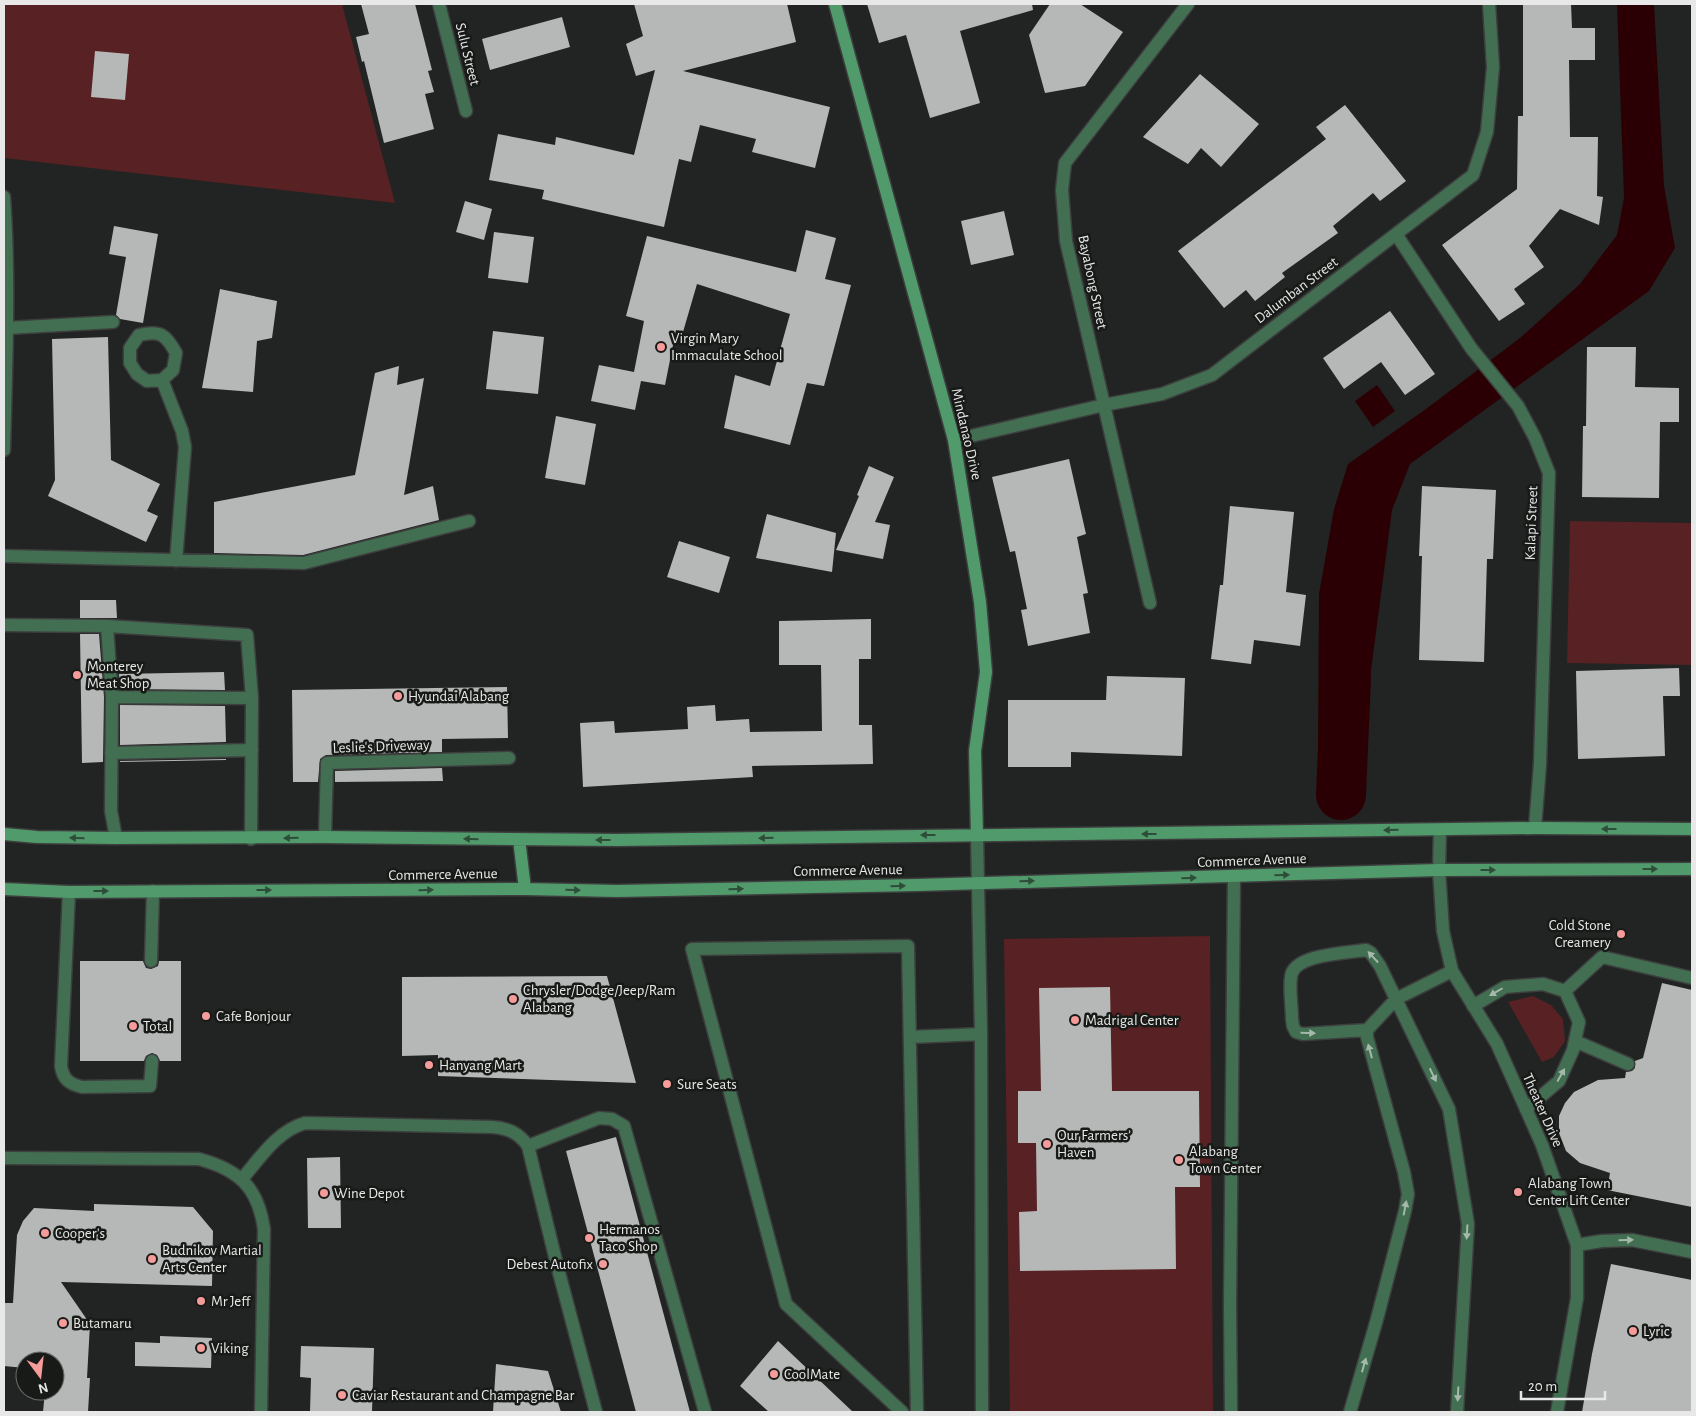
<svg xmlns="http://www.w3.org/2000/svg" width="1696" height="1416" font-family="'Alegreya Sans',sans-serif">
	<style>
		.green { fill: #582123 }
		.water { fill: #2b0004 }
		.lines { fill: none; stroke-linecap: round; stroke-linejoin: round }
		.river { stroke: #2b0004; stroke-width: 50 }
		.building { fill: #b5b8b6 }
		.lane-casing { stroke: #3d3f3e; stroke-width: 15 }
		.street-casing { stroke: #3d3f3e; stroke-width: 15 }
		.secondary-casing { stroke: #3d3f3e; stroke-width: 15 }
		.lane { stroke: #426f52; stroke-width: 12 }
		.street { stroke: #426f52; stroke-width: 12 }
		.secondary { stroke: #509a6b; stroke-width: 12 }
		.oneway { fill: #2e4d39 }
		.oneway2 { fill: #a5b8ab }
		.poi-dot { fill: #f59b9a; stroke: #181a18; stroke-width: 2 }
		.labels { text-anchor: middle; stroke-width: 5; stroke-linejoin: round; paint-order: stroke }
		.street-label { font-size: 15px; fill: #e7e8e7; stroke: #181a18 }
		.poi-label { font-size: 15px; fill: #e7e8e7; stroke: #181a18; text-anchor: start }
	</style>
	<rect width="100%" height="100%" fill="#212422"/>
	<path class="green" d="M 4,4 L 342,4 L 395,203 L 4,158 Z
		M 1570,521 L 1692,523 L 1692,665 L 1567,663 Z
		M 1210,936 L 1213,1412 L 1010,1412 L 1004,939 Z
		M 1533,996 L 1551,1005 L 1563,1019 L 1565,1041 L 1554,1057 L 1542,1062 L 1508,1002 Z"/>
	<path class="water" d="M 1617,4 L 1654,4 L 1664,186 L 1675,248 L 1649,291 L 1410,464 L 1392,510 L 1361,747 L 1318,746 L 1319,594 L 1334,509 L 1348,464 L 1426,409 L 1520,338 L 1580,284 L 1617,235 L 1624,198 Z
		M 1377,385 L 1395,411 L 1373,427 L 1355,401 Z"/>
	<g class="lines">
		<path class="river" d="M 1341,795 L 1346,678"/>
	</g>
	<path class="building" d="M 361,4 L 415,4 L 432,70 L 428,71 L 434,92 L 425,94 L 434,129 L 384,143 L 364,61 L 362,62 L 356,37 L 369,34 Z
		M 634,4 L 787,4 L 796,42 L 683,71 L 830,107 L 815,168 L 752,152 L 756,139 L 700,125 L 691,162 L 679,159 L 664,227 L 542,199 L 544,190 L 489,180 L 498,134 L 555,145 L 556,137 L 634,155 L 655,70 L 636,76 L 626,44 L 643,36 Z
		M 867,4 L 1032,4 L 1033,10 L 960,31 L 980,103 L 930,118 L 906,35 L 879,43 Z
		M 1050,4 L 1080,4 L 1123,32 L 1085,86 L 1045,93 L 1029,35 Z
		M 1523,4 L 1571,4 L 1572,28 L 1595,28 L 1595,60 L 1569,60 L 1570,137 L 1598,137 L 1597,196 L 1603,197 L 1599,225 L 1560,209 L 1529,246 L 1544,267 L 1514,289 L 1525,304 L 1499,321 L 1442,245 L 1517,189 L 1518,116 L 1523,116 Z
		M 562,17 L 570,47 L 490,70 L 482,39 Z
		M 95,51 L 129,54 L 125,100 L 91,97 Z
		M 1200,74 L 1259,124 L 1221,167 L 1201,148 L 1188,164 L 1143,137 Z
		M 1345,105 L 1406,181 L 1380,201 L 1373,193 L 1333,226 L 1338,233 L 1282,273 L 1285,277 L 1255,301 L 1246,290 L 1224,308 L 1178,251 L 1326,139 L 1316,127 Z
		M 465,201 L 492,209 L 484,240 L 456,232 Z
		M 1004,211 L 1014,255 L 971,265 L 961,221 Z
		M 114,226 L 158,234 L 143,323 L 120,319 L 116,315 L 126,257 L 109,254 Z
		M 806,230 L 836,238 L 825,279 L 851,285 L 824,386 L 807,383 L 790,445 L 724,428 L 735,375 L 770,386 L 790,314 L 697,284 L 683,332 L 676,330 L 665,385 L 641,381 L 635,410 L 591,401 L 599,365 L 634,372 L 644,321 L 626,316 L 647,236 L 796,272 Z
		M 494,232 L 534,237 L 528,283 L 488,278 Z
		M 220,289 L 277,301 L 272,338 L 257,341 L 253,392 L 202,388 Z
		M 1390,311 L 1435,374 L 1405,395 L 1381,362 L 1344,389 L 1323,358 Z
		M 493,331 L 544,337 L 538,394 L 486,389 Z
		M 108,337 L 111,460 L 160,484 L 147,511 L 158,516 L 146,542 L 48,496 L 55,480 L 52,339 Z
		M 1587,347 L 1636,347 L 1635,387 L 1679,388 L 1679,422 L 1660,422 L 1659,498 L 1582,497 L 1583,426 L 1586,426 Z
		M 399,366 L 397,385 L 424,378 L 404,495 L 433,486 L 439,520 L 303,555 L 214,553 L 214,502 L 355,475 L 375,373 Z
		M 556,416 L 596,424 L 585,485 L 545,478 Z
		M 1069,459 L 1086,534 L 1077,537 L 1088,593 L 1083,594 L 1090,633 L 1028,646 L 1021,610 L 1027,609 L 1015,551 L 1010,552 L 992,477 Z
		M 869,466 L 894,477 L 875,522 L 890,525 L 883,559 L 836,550 L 859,496 L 857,495 Z
		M 1422,486 L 1496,490 L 1493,559 L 1487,559 L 1484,662 L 1419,660 L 1422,556 L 1419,556 Z
		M 1230,506 L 1294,512 L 1286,592 L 1306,595 L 1300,646 L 1254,640 L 1251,664 L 1211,659 L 1220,585 L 1223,585 Z
		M 767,514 L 836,533 L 832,572 L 756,558 Z
		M 679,541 L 730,557 L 719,593 L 667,577 Z
		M 80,600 L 116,600 L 117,618 L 80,618 Z
		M 871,619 L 871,659 L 859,659 L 859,725 L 872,725 L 873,764 L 752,766 L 753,777 L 583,787 L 580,723 L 614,721 L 615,733 L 688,729 L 687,707 L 715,705 L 716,721 L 749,719 L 750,732 L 822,731 L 821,665 L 779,665 L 779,621 Z
		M 80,634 L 99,634 L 104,697 L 103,762 L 82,763 Z
		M 1679,668 L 1680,696 L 1663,696 L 1665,756 L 1578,759 L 1576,671 Z
		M 224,672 L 225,690 L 120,689 L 119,674 Z
		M 1107,676 L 1185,678 L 1182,756 L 1071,752 L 1071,767 L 1008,767 L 1008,700 L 1106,700 Z
		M 507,687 L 508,738 L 442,739 L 442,752 L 326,755 L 320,759 L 318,782 L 293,782 L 292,690 Z
		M 120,705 L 225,706 L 226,742 L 120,745 Z
		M 226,759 L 226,760 L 120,762 L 120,761 Z
		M 442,768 L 443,781 L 335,782 L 335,771 Z
		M 80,961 L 143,961 L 146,968 L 151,969 L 158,966 L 159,961 L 181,961 L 181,1061 L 160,1061 L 157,1055 L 152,1053 L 146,1056 L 144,1061 L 80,1061 Z
		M 607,976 L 636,1083 L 438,1076 L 438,1055 L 402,1056 L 402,977 Z
		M 1662,983 L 1692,990 L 1692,1207 L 1607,1190 L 1610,1173 L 1580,1163 L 1566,1151 L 1559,1133 L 1559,1116 L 1565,1103 L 1574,1092 L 1598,1080 L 1625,1078 L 1626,1072 L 1632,1071 L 1635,1068 L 1635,1061 L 1643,1058 Z
		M 1110,987 L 1112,1091 L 1199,1091 L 1200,1187 L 1175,1187 L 1176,1269 L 1020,1271 L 1019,1212 L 1037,1211 L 1036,1143 L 1018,1143 L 1018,1091 L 1041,1091 L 1039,988 Z
		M 616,1137 L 690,1412 L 636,1412 L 566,1151 Z
		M 340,1157 L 341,1228 L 308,1228 L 307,1158 Z
		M 94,1204 L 193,1207 L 213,1231 L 212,1286 L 61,1282 L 90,1324 L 87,1378 L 90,1378 L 88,1412 L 43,1412 L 45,1391 L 55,1391 L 55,1361 L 25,1361 L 25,1368 L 4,1366 L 4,1303 L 13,1303 L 17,1235 L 23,1221 L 34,1208 L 94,1211 Z
		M 1611,1264 L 1692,1280 L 1692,1412 L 1582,1412 L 1592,1354 Z
		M 160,1336 L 212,1338 L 211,1368 L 135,1366 L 135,1342 L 160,1343 Z
		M 778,1341 L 853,1412 L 769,1412 L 740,1386 Z
		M 301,1346 L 374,1348 L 372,1412 L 310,1412 L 311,1378 L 300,1377 Z
		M 496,1364 L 548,1371 L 561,1412 L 493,1412 Z"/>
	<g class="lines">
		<g class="lane-casing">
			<path id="lane" d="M 7,328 L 113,322
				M 162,380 L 147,381 L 137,374 L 130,363 L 130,348 L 139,335 C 161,330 166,335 176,353 L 173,370 L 162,380 L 182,431 L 185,447 L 176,561
				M 4,556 L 304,563 L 469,521
				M 4,625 L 107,626 L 247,635 L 252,698 L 251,839
				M 107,626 L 112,697 L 111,811 L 116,838
				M 112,697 L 252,698
				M 111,753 L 252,750
				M 325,837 L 327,763 L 509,758
				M 978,884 L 981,1034 L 982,1412
				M 69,892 L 61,1066 C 63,1079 69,1084 82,1087 L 150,1086 L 152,1061
				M 151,961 L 153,891
				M 1473,1006 L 1505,987 L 1543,984 L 1565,991 L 1579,1022 L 1573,1050 L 1559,1081 L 1526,1109
				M 1367,1030 L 1303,1034 L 1296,1032 L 1293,1026 L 1292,1019 C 1292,1006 1289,990 1291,977 C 1293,954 1347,953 1366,950 L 1371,953 L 1380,966 L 1449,1109 L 1468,1224 L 1457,1412
				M 910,1037 L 981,1034
				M 1575,1041 L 1628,1064
				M 528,1146 L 599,1118 L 612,1119 L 624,1126 L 705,1412
				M 1577,1245 L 1602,1241 L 1632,1240 L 1692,1252
				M 902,1412 L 786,1304 L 692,949 L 908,946 L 917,1412
				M 1231,1412 L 1230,1305 L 1234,877
				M 1350,1412 L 1377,1319 L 1405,1211 L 1408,1194 L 1404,1172 L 1367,1037 L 1367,1030 L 1396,999 L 1452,971"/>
		</g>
		<g class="street-casing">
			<path id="street" d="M 439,4 L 466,111
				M 4,197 C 10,281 6,366 4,450
				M 1396,234 L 1471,348 L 1518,406 L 1535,438 L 1549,473 L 1540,764 L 1535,828
				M 954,440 L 1104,405 L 1162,394 L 1212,375 L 1473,175 L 1487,132 L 1493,67 L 1489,4
				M 1150,603 L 1066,241 L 1062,190 L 1065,163 L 1188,4
				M 1440,830 L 1439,870 L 1443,931 L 1452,971 L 1497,1044 L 1526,1109 L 1542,1145 L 1577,1245 L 1577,1298 L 1557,1412
				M 977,835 L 978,884
				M 1565,991 L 1602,957 L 1692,978
				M 4,1158 L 199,1159 C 239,1170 258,1187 264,1229 L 261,1412
				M 242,1179 C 260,1158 277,1131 305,1123 L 492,1127 C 508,1128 519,1133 528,1146 L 557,1265 L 596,1412"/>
		</g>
		<g class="secondary-casing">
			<path id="secondary" d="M 835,4 L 954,440 L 980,602 L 986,672 L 975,751 L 977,835
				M 4,834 L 37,837 L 116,838 L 325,837 L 617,840 L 1535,828 L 1692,829
				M 519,839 L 525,889
				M 4,889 L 69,892 L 525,889 L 617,891 L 917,885 L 1439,870 L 1692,869"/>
		</g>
		<use href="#lane" class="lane"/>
		<use href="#street" class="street"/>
		<use href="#secondary" class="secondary"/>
	</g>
	<defs><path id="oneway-solid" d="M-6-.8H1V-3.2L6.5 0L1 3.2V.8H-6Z" transform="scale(1.25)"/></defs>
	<g class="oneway">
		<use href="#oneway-solid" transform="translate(1609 829) rotate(-180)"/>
		<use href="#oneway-solid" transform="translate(1391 830) rotate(179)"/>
		<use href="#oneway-solid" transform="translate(1149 834) rotate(180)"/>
		<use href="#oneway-solid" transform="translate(928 835) rotate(180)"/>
		<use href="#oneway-solid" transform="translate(77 838) rotate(-179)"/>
		<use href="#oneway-solid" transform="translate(291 838) rotate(179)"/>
		<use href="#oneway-solid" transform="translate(766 838) rotate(179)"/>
		<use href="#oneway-solid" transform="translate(471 839) rotate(-179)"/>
		<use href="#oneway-solid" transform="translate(603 840) rotate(180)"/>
		<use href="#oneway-solid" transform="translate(1650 869)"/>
		<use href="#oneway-solid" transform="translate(1488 870)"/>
		<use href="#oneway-solid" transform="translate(1282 875) rotate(-2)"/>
		<use href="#oneway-solid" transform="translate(1189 878) rotate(-1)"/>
		<use href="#oneway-solid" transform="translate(1027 881) rotate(-1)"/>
		<use href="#oneway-solid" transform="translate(898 886) rotate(-1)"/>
		<use href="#oneway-solid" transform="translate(736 889) rotate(-1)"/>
		<use href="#oneway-solid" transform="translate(264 890)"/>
		<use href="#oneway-solid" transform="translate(426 890) rotate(-1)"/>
		<use href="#oneway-solid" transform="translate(573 890) rotate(1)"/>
		<use href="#oneway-solid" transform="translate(101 891)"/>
	</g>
	<g class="oneway2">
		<use href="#oneway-solid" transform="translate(1373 957) rotate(-133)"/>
		<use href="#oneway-solid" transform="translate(1496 992) rotate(150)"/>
		<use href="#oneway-solid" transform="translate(1308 1033) rotate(1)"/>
		<use href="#oneway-solid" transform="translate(1370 1051) rotate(-105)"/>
		<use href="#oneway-solid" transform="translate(1433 1075) rotate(64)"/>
		<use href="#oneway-solid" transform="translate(1561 1075) rotate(-61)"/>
		<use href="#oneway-solid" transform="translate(1405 1208) rotate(-79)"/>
		<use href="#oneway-solid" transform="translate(1467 1232) rotate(93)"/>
		<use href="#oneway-solid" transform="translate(1626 1240) rotate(-1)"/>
		<use href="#oneway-solid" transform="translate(1364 1365) rotate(-74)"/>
		<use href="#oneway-solid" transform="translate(1458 1394) rotate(93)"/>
	</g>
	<g class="poi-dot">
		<circle cx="661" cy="347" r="5"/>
		<circle cx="77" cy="675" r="5"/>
		<circle cx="398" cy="696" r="5"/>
		<circle cx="1621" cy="934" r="5"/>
		<circle cx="513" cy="999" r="5"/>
		<circle cx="206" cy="1016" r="5"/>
		<circle cx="1075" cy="1020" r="5"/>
		<circle cx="133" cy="1026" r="5"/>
		<circle cx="429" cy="1065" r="5"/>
		<circle cx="667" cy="1084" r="5"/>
		<circle cx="1047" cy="1144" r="5"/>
		<circle cx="1179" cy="1160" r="5"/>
		<circle cx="1518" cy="1192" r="5"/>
		<circle cx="324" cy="1193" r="5"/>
		<circle cx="45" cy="1233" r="5"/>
		<circle cx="589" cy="1238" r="5"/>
		<circle cx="152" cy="1259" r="5"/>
		<circle cx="603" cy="1264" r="5"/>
		<circle cx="201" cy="1301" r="5"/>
		<circle cx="63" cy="1323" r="5"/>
		<circle cx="1633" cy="1331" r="5"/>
		<circle cx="201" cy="1348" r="5"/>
		<circle cx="774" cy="1374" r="5"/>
		<circle cx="342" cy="1395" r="5"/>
	</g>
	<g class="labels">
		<g class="street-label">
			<text transform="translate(468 54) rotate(76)" y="5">Sulu Street</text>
			<text transform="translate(1093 282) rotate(78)" y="5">Bayabong Street</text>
			<text transform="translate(1296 290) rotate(-37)" y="5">Dalumban Street</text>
			<text transform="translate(967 434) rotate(77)" y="5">Mindanao Drive</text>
			<text transform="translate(1531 523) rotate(-88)" y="5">Kalapi Street</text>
			<text transform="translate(381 746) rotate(-2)" y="5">Leslie's Driveway</text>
			<text transform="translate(1252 860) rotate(-2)" y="5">Commerce Avenue</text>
			<text transform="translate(848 870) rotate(-1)" y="5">Commerce Avenue</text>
			<text transform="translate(443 874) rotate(-1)" y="5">Commerce Avenue</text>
			<text transform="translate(1543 1110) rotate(66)" y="5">Theater Drive</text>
		</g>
		<g class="poi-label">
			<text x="671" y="343">Virgin Mary<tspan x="671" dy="17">Immaculate School</tspan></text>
			<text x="87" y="671">Monterey<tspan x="87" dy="17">Meat Shop</tspan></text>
			<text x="408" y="701">Hyundai Alabang</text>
			<text x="1611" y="930" text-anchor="end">Cold Stone<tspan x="1611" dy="17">Creamery</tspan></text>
			<text x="523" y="995">Chrysler/Dodge/Jeep/Ram<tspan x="523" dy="17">Alabang</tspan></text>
			<text x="216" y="1021">Cafe Bonjour</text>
			<text x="1085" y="1025">Madrigal Center</text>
			<text x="143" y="1031">Total</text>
			<text x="439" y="1070">Hanyang Mart</text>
			<text x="677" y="1089">Sure Seats</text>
			<text x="1057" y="1140">Our Farmers’<tspan x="1057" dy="17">Haven</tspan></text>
			<text x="1189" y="1156">Alabang<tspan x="1189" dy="17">Town Center</tspan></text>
			<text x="1528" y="1188">Alabang Town<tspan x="1528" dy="17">Center Lift Center</tspan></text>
			<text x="334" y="1198">Wine Depot</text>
			<text x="599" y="1234">Hermanos<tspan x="599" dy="17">Taco Shop</tspan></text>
			<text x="55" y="1238">Cooper's</text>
			<text x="162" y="1255">Budnikov Martial<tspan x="162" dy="17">Arts Center</tspan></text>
			<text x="593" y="1269" text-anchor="end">Debest Autofix</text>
			<text x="211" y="1306">Mr Jeff</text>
			<text x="73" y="1328">Butamaru</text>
			<text x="1643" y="1336">Lyric</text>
			<text x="211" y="1353">Viking</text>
			<text x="784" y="1379">CoolMate</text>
			<text x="352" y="1400">Caviar Restaurant and Champagne Bar</text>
		</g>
	</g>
	<rect width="1696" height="1416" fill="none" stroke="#e7e8e7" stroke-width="10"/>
	<g transform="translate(40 1376) rotate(165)"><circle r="24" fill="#181a18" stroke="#6b6c6b"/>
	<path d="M0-4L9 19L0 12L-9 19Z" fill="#f59b9a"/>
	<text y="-8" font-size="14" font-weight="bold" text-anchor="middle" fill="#e7e8e7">N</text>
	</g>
	<path d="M1521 1391v8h84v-8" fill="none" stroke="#e7e8e7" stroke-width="2.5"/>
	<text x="1528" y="1391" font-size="15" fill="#e7e8e7" stroke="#181a18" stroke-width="4" paint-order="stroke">20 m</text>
</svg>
